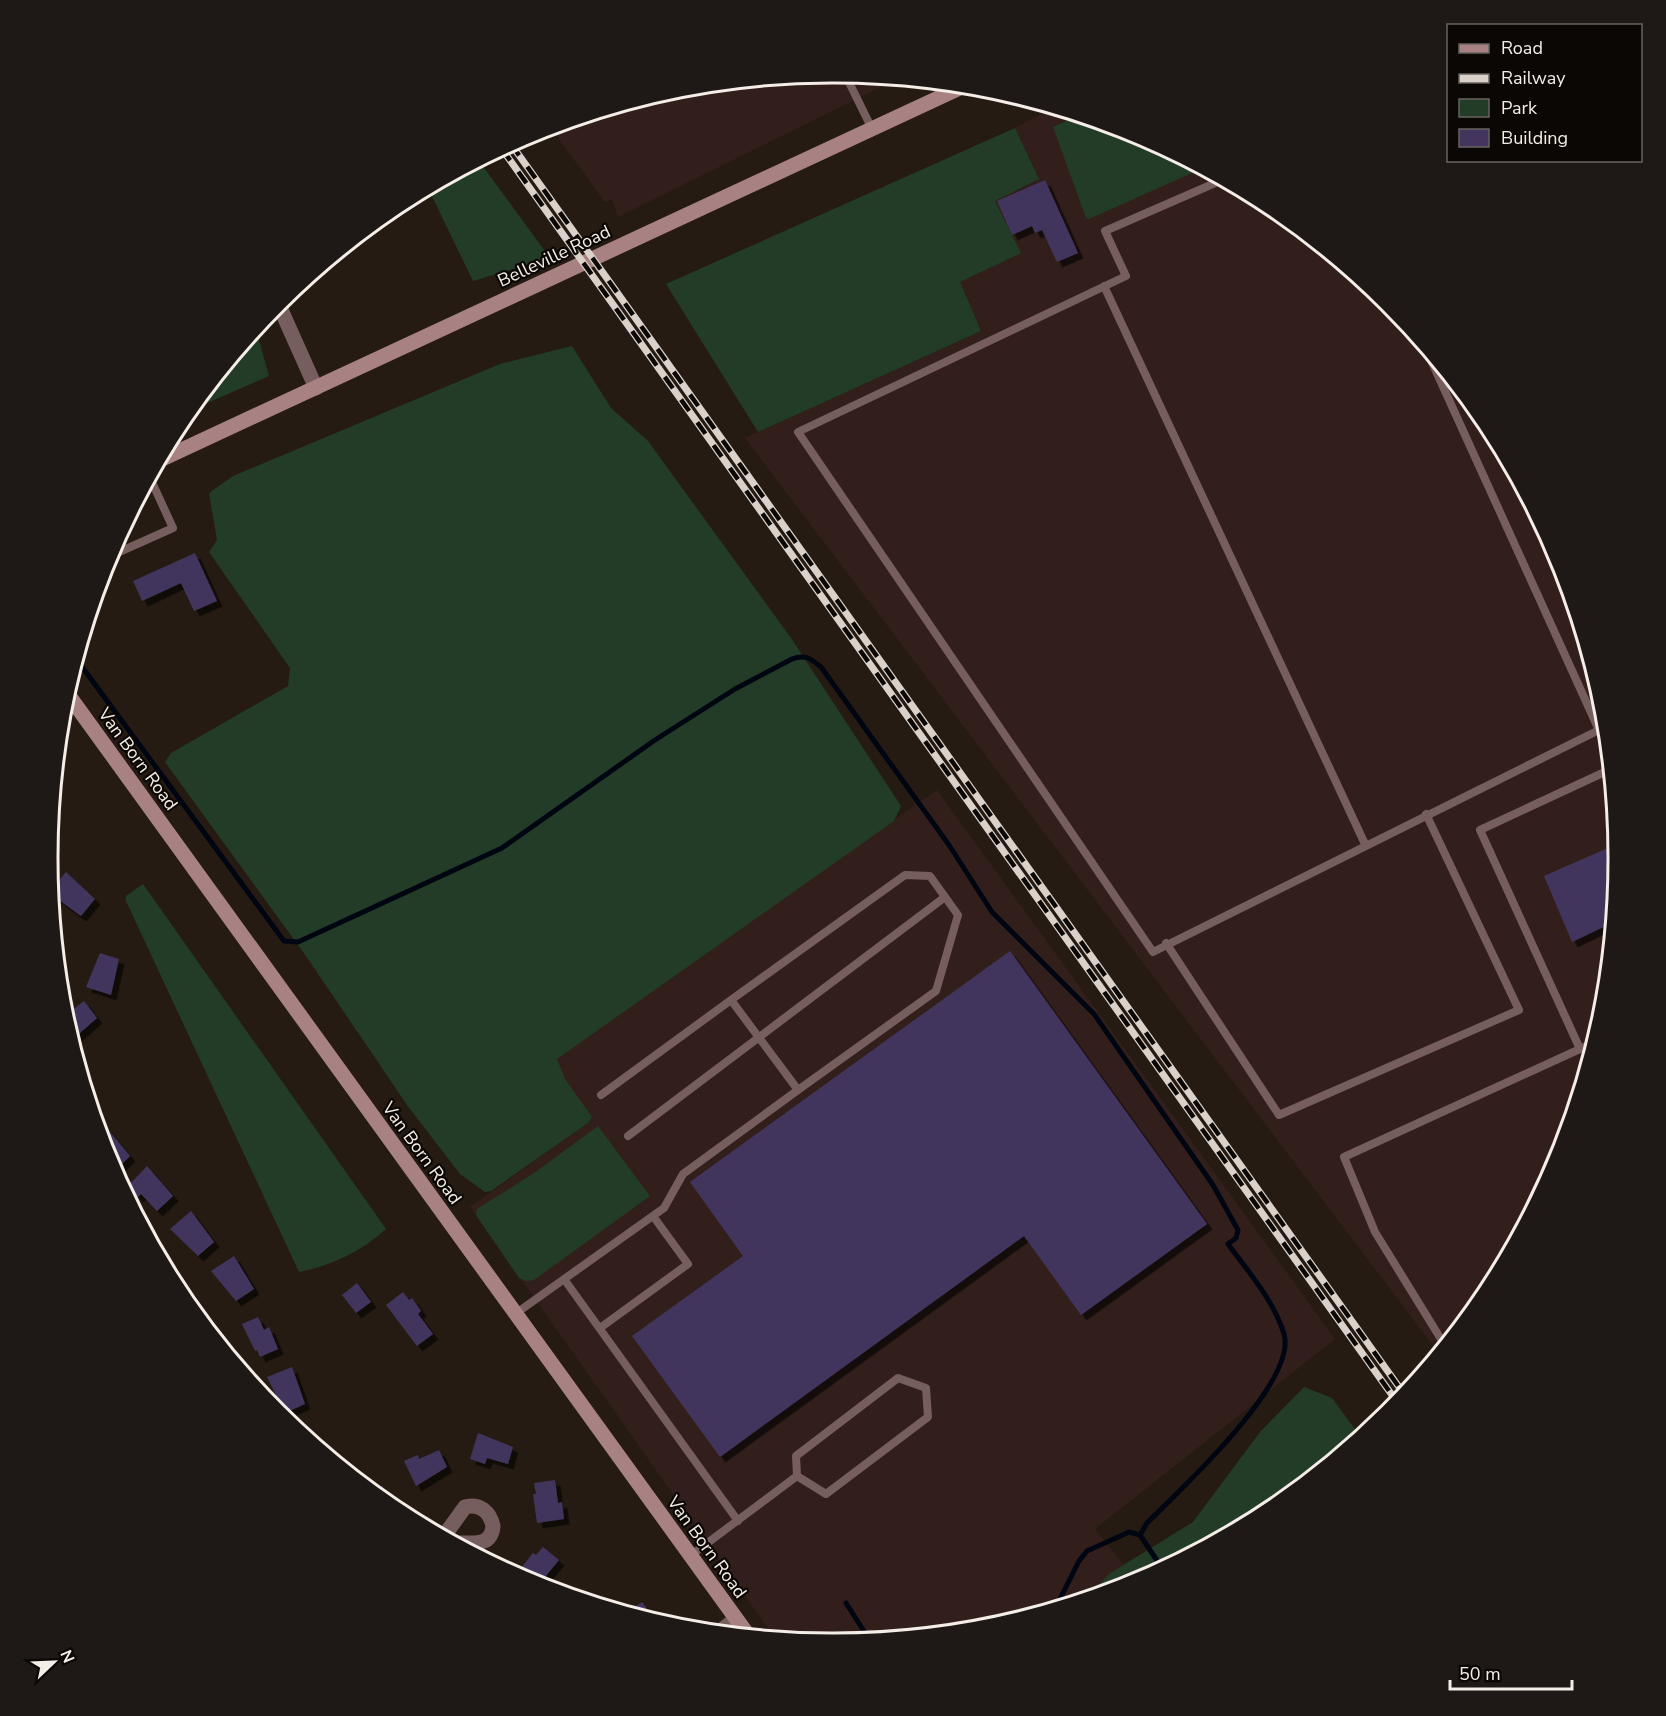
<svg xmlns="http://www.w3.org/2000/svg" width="1666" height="1716" font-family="'Nunito Sans',sans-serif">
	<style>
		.industrial { fill: #321f1c }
		.green { fill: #223c28 }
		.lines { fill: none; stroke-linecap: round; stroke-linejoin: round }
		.stream { stroke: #000512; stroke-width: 5 }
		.building { fill: #43355d; filter: url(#shadow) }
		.lane { stroke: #765e5e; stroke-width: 8 }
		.street { stroke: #765e5e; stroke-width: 15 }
		.secondary { stroke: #a88282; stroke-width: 15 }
		.rail-casing { stroke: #dad1cb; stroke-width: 7 }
		.rail { stroke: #0b0704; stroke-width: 4.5; stroke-dasharray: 14; stroke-linecap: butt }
		.labels { text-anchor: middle; stroke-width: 4.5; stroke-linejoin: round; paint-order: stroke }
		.street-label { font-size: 18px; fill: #f5ede7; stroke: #0b0704 }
		.rim { fill: none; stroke: #f5ede7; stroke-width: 3 }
	</style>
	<defs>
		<filter id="shadow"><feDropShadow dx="5.5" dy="5.5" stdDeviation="0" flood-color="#0009"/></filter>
	</defs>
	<rect width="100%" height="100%" fill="#261b12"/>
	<path class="industrial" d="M 833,73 L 897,79 L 618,217 L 612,199 L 605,202 L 550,127 L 680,88 Z
		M 1053,108 L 1134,133 L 1269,205 L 1388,303 L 1484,420 L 1578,624 L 1603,705 L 1618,858 L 1603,1011 L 1558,1159 L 1486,1294 L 1438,1352 L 745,438 L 981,331 L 959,282 L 995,201 L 1039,179 L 1015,128 Z
		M 937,790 L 1335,1339 L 1095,1529 L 1137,1581 L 1133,1583 L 986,1628 L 833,1643 L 774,1637 L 470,1207 L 588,1123 L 544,1063 Z"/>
	<path class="green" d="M 1077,116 L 1134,133 L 1201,169 L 1089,219 L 1086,218 L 1053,127 Z
		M 1015,128 L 1039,179 L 995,201 L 1021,253 L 960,282 L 981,331 L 758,432 L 666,284 Z
		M 479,161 L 550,258 L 473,281 L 428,188 Z
		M 256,329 L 269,376 L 189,411 Z
		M 572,346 L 611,408 L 648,441 L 791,638 L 901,806 L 894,821 L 557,1059 L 565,1079 L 592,1117 L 588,1123 L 491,1191 L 485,1192 L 460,1174 L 407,1105 L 306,956 L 165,762 L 171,753 L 288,686 L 290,668 L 209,552 L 217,540 L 209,493 L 233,476 L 500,364 Z
		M 143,884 L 386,1229 C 362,1251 331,1266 299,1272 L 126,901 L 126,896 Z
		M 598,1126 L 650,1196 L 534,1280 L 526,1281 L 519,1278 L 476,1215 L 477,1209 L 534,1173 Z
		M 1304,1387 L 1332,1398 L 1360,1436 L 1269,1511 L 1133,1583 L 1087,1597 L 1109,1574 L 1193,1522 L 1260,1432 Z"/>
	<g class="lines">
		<path class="stream" d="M 77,660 L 284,941 L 298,942 L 502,848 L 655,740 L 735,689 L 792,659 C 805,654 810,658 821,667 L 949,845 L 992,912 L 1094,1014 L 1213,1185 L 1238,1230 L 1236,1238 L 1228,1244 C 1248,1271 1274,1301 1284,1334 C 1298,1382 1179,1491 1147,1523 L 1140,1535
			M 846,1603 L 869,1639
			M 1056,1607 L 1079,1561 L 1087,1551 L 1129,1532 L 1140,1535 L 1162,1568"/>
	</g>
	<path class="building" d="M 1045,180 L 1078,253 L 1057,262 L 1042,230 L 1035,233 L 1032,226 L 1012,235 L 997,201 Z
		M 195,553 L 217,601 L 194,611 L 181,583 L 142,601 L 133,581 Z
		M 1617,844 L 1618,858 L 1612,923 L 1572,942 L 1544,876 Z
		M 66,872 L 95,899 L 81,916 L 52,895 L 51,890 Z
		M 1010,951 L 1207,1224 L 1081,1315 L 1024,1236 L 720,1457 L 632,1336 L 743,1256 L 690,1182 Z
		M 100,953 L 119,959 L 111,995 L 86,987 Z
		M 84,1001 L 97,1018 L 72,1040 L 65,1016 Z
		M 105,1126 L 130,1156 L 115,1171 L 108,1158 L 100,1132 Z
		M 147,1166 L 173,1196 L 157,1211 L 141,1194 L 138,1197 L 128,1186 Z
		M 191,1211 L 214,1242 L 198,1256 L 170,1229 Z
		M 234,1256 L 254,1289 L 236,1301 L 211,1271 Z
		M 357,1283 L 371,1302 L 356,1313 L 342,1295 Z
		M 403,1292 L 409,1300 L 412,1298 L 421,1311 L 418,1314 L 433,1334 L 417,1346 L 386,1305 Z
		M 258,1317 L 264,1330 L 269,1327 L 278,1349 L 260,1357 L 257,1350 L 255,1351 L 242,1324 Z
		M 292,1367 L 305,1404 L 285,1413 L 267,1377 Z
		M 478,1433 L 513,1447 L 508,1464 L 487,1458 L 485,1464 L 470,1459 Z
		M 439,1450 L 447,1467 L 416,1486 L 404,1461 L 418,1455 L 419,1459 Z
		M 555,1480 L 558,1503 L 562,1502 L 564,1519 L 537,1523 L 533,1494 L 536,1494 L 534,1483 Z
		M 383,1486 L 385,1501 L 369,1488 Z
		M 543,1547 L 559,1560 L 544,1578 L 547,1581 L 542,1586 L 516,1574 L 533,1553 L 536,1555 Z
		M 642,1602 L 655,1620 L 628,1612 Z"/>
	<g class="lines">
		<path class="lane" d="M 845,74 L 872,129
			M 1222,180 L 1105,231 L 1126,276 L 798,432 L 1153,952 L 1599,730 L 1425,347
			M 1104,286 L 1365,844
			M 108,557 L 173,528 L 150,478
			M 1166,943 L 1279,1115 L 1519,1010 L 1426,814
			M 731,1000 L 905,875 L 930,876 L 958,915 L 936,991 L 798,1090
			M 1580,1049 L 1480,830 L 1609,770
			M 628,1136 L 945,897
			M 564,1279 L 738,1521
			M 515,1314 L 664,1208 L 683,1174 L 798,1090 L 731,1000 L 601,1095
			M 600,1328 L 688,1264 L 653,1216
			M 1444,1344 L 1375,1232 L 1344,1157 L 1593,1043
			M 690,1556 L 797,1476 L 796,1456 L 898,1378 L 926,1388 L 928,1417 L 826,1494 L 797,1476"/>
		<path class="street" d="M 278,303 L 316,388
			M 444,1536 L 465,1507 C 480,1503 490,1512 493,1526 C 491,1548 472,1542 457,1543
			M 719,1632 L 736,1619"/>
		<path class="secondary" d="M 160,460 L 964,86
			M 67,693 L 748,1635"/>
		<g class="rail-casing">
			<path id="rail" d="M 511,144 L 1404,1394
				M 502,149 L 1397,1402"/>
		</g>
		<use href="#rail" class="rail"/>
	</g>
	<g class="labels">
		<g class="street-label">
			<text transform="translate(554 256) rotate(-25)" y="6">Belleville Road</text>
			<text transform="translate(138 759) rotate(54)" y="6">Van Born Road</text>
			<text transform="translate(422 1153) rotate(54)" y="6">Van Born Road</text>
			<text transform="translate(707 1547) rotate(54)" y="6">Van Born Road</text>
		</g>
	</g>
	<path d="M0 0H1666V1716H0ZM832 83H834A774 774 0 0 1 1608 857V859A774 774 0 0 1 834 1633H832A774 774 0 0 1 58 859V857A774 774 0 0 1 832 83Z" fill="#1e1916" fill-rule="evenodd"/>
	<path class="rim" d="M832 83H834A774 774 0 0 1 1608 857V859A774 774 0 0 1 834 1633H832A774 774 0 0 1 58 859V857A774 774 0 0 1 832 83Z"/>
	<rect x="1447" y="24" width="195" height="138" fill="#0b0704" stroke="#69635f" stroke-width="1.5"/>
	<rect x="1459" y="44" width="30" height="9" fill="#a88282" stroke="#69635f" stroke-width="1.5"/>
	<text x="1501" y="54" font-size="18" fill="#f5ede7">Road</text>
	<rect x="1459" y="74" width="30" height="9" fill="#dad1cb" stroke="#69635f" stroke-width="1.5"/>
	<text x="1501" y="84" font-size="18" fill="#f5ede7">Railway</text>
	<rect x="1459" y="99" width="30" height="18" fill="#223c28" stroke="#69635f" stroke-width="1.5"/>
	<text x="1501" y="114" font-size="18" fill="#f5ede7">Park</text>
	<rect x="1459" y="129" width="30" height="18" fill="#43355d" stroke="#69635f" stroke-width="1.5"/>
	<text x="1501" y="144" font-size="18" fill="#f5ede7">Building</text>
	<g transform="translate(54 1662) rotate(67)" stroke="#0b0704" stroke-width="4.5" paint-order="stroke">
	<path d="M0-4.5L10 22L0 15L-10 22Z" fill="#f5ede7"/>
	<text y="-9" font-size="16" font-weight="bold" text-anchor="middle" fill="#f5ede7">N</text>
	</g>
	<path d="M1450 1680v9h122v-9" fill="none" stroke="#f5ede7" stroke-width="3"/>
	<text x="1459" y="1680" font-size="18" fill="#f5ede7" stroke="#0b0704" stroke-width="4.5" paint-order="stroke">50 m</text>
</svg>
